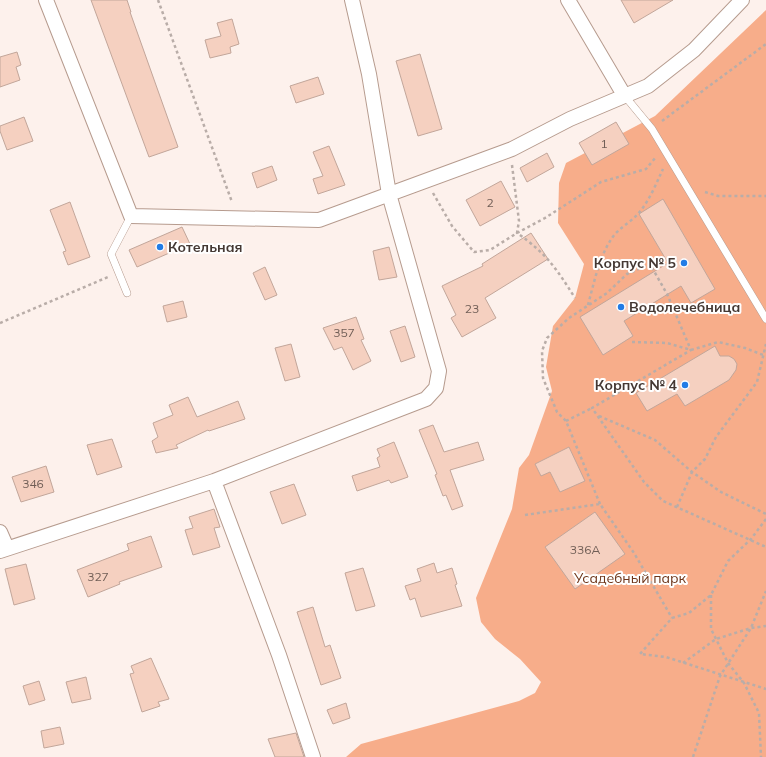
<svg xmlns="http://www.w3.org/2000/svg" width="766" height="757" font-family="Mulish,sans-serif">
	<style>
		.green { fill: #f7ad8a }
		.building { fill: #f5d0c0; stroke: #c2a69a }
		.lines { fill: none; stroke-linecap: round; stroke-linejoin: round }
		.service-casing { stroke: #b69b8e; stroke-width: 8 }
		.minor-casing { stroke: #b69b8e; stroke-width: 16 }
		.path { stroke: #b9ada8; stroke-width: 2.5; stroke-dasharray: 3 3; stroke-linecap: butt }
		.service { stroke: #fff; stroke-width: 7 }
		.minor { stroke: #fff; stroke-width: 14 }
		.poi-dot { fill: #227ce6; stroke: #fff; stroke-width: 1.5 }
		.labels { text-anchor: middle; stroke-width: 4; stroke-linejoin: round; paint-order: stroke }
		.number-label { font-size: 12px; fill: #705e56 }
		.poi-label { font-size: 14px; font-weight: bold; fill: #443833; stroke: #fff; text-anchor: start }
		.park-label { font-size: 14px; fill: #6e361a; stroke: #fff }
	</style>
	<rect width="100%" height="100%" fill="#fdf1ec"/>
	<path class="green" d="M 766,10 L 766,757 L 346,757 L 361,744 L 519,701 L 535,693 L 541,682 L 520,659 L 495,639 L 481,622 L 476,598 L 512,509 L 519,468 L 529,455 L 552,391 L 546,367 L 553,326 L 575,298 L 584,264 L 558,223 L 559,183 L 566,163 L 655,116 Z"/>
	<path class="building" d="M 91,0 L 127,0 L 131,12 L 130,12 L 178,147 L 149,157 Z
		M 621,0 L 673,0 L 634,23 Z
		M 232,19 L 239,44 L 230,47 L 231,53 L 210,58 L 205,40 L 221,36 L 217,23 Z
		M 17,52 L 21,65 L 16,67 L 20,80 L 0,87 L 0,57 Z
		M 420,54 L 442,129 L 418,136 L 396,61 Z
		M 318,77 L 324,94 L 296,103 L 290,86 Z
		M 24,117 L 33,141 L 7,150 L 0,131 L 0,126 Z
		M 616,122 L 629,144 L 592,165 L 579,143 Z
		M 329,146 L 345,185 L 318,194 L 313,179 L 323,176 L 313,152 Z
		M 547,153 L 554,167 L 527,182 L 520,168 Z
		M 272,166 L 277,180 L 257,188 L 252,173 Z
		M 501,181 L 515,207 L 480,226 L 466,200 Z
		M 663,199 L 715,289 L 691,303 L 681,286 L 624,321 L 633,336 L 603,355 L 580,317 L 668,263 L 639,214 Z
		M 70,202 L 90,257 L 68,265 L 63,252 L 66,251 L 50,210 Z
		M 182,227 L 190,244 L 137,267 L 129,250 Z
		M 531,233 L 548,259 L 485,298 L 496,318 L 462,337 L 451,318 L 456,315 L 442,286 L 483,266 L 482,264 Z
		M 389,247 L 397,277 L 379,280 L 373,251 Z
		M 265,267 L 277,295 L 265,300 L 253,273 Z
		M 183,301 L 187,317 L 167,322 L 163,306 Z
		M 356,317 L 364,339 L 361,340 L 371,361 L 353,370 L 342,347 L 334,350 L 323,328 Z
		M 405,326 L 415,357 L 401,362 L 390,331 Z
		M 291,344 L 300,377 L 285,381 L 275,348 Z
		M 715,346 L 720,356 L 729,356 L 734,359 L 737,364 L 736,370 L 729,380 L 685,406 L 677,394 L 647,411 L 636,393 Z
		M 188,397 L 197,417 L 238,401 L 245,419 L 209,431 L 208,430 L 176,445 L 178,448 L 156,453 L 152,441 L 158,437 L 153,423 L 173,415 L 169,405 Z
		M 433,425 L 444,452 L 478,442 L 484,460 L 450,470 L 463,506 L 452,510 L 446,495 L 443,496 L 435,475 L 437,474 L 419,430 Z
		M 112,439 L 122,467 L 97,475 L 87,445 Z
		M 394,442 L 408,477 L 391,483 L 389,480 L 357,491 L 352,476 L 380,467 L 377,458 L 380,456 L 377,449 Z
		M 569,447 L 585,481 L 560,492 L 550,472 L 541,476 L 535,464 Z
		M 46,466 L 54,492 L 21,502 L 12,477 Z
		M 294,484 L 306,515 L 282,524 L 270,492 Z
		M 214,509 L 220,527 L 214,528 L 220,547 L 193,555 L 185,530 L 193,528 L 189,517 Z
		M 595,512 L 625,554 L 575,589 L 545,547 Z
		M 151,536 L 162,567 L 119,582 L 120,584 L 88,597 L 77,570 L 129,550 L 127,544 Z
		M 434,563 L 437,573 L 452,568 L 457,584 L 455,585 L 462,606 L 421,617 L 415,598 L 410,600 L 405,586 L 421,581 L 417,569 Z
		M 26,564 L 35,599 L 14,605 L 5,569 Z
		M 363,568 L 375,606 L 356,611 L 345,573 Z
		M 313,607 L 325,647 L 330,645 L 341,678 L 321,685 L 297,612 Z
		M 151,658 L 169,699 L 158,702 L 160,706 L 142,712 L 130,674 L 134,673 L 131,666 Z
		M 86,677 L 91,699 L 72,703 L 66,682 Z
		M 39,681 L 45,700 L 29,705 L 23,686 Z
		M 346,703 L 350,718 L 333,724 L 327,710 Z
		M 60,727 L 64,744 L 44,748 L 41,731 Z
		M 296,733 L 304,757 L 275,757 L 268,739 Z"/>
	<g class="lines">
		<g class="service-casing">
			<path id="service" d="M 624,95 L 652,129 L 766,319
				M 127,293 L 111,254 L 131,216"/>
		</g>
		<g class="minor-casing">
			<path id="minor" d="M 46,0 L 131,216 L 319,220 L 512,149 L 570,119 L 648,86 L 694,50 L 742,0
				M 568,0 L 624,95
				M 214,481 L 279,655 L 313,757
				M 0,532 L 7,548
				M 0,551 L 214,481 L 426,399 L 436,388 L 439,371 L 389,194 L 369,74 L 352,0"/>
		</g>
		<path class="path" d="M 158,0 L 232,202
			M 662,121 L 766,44
			M 512,165 L 519,221 L 517,233 C 547,254 556,268 575,298
			M 705,192 L 718,196 L 766,196
			M 433,193 L 452,226 L 474,252 L 490,250 L 517,233 L 545,218 L 601,182 L 646,169 L 656,157
			M 588,305 C 594,283 599,257 612,238 C 618,229 629,223 637,215 C 649,202 656,184 663,169
			M 0,323 L 108,277
			M 632,342 L 667,343 L 691,350 L 718,342 L 745,348 L 763,355
			M 599,416 L 655,440 L 692,472 L 721,492 L 766,514
			M 566,421 L 592,408
			M 600,504 L 566,421 L 557,412 L 543,378 L 542,351 L 547,338 L 569,318 L 607,293 L 627,274 L 650,264 L 667,294 L 691,350 L 592,408 L 644,482 L 663,501 L 766,547
			M 677,507 L 692,472 L 705,459 L 716,437 L 757,382 L 766,344
			M 525,515 L 600,504 L 634,553 L 672,618
			M 766,519 L 751,539 L 728,561 L 711,595 L 689,613 L 672,618 L 640,654 L 666,657 L 766,689
			M 711,595 L 711,629 L 728,663 L 744,683 L 759,713 L 761,757
			M 683,663 L 716,639 L 751,628 L 766,626
			M 693,757 L 720,676 L 751,628 L 766,591"/>
		<use href="#service" class="service"/>
		<use href="#minor" class="minor"/>
	</g>
	<g class="poi-dot">
		<circle cx="160" cy="247" r="4"/>
		<circle cx="684" cy="263" r="4"/>
		<circle cx="621" cy="307" r="4"/>
		<circle cx="685" cy="385" r="4"/>
	</g>
	<g class="labels">
		<g class="number-label">
			<text x="604" y="148">1</text>
			<text x="490" y="207">2</text>
			<text x="472" y="313">23</text>
			<text x="344" y="337">357</text>
			<text x="33" y="488">346</text>
			<text x="585" y="554">336А</text>
			<text x="98" y="581">327</text>
		</g>
		<g class="poi-label">
			<text x="168" y="252">Котельная</text>
			<text x="676" y="268" text-anchor="end">Корпус № 5</text>
			<text x="629" y="312">Водолечебница</text>
			<text x="677" y="390" text-anchor="end">Корпус № 4</text>
		</g>
		<g class="park-label">
			<text x="630" y="583">Усадебный парк</text>
		</g>
	</g>
</svg>
